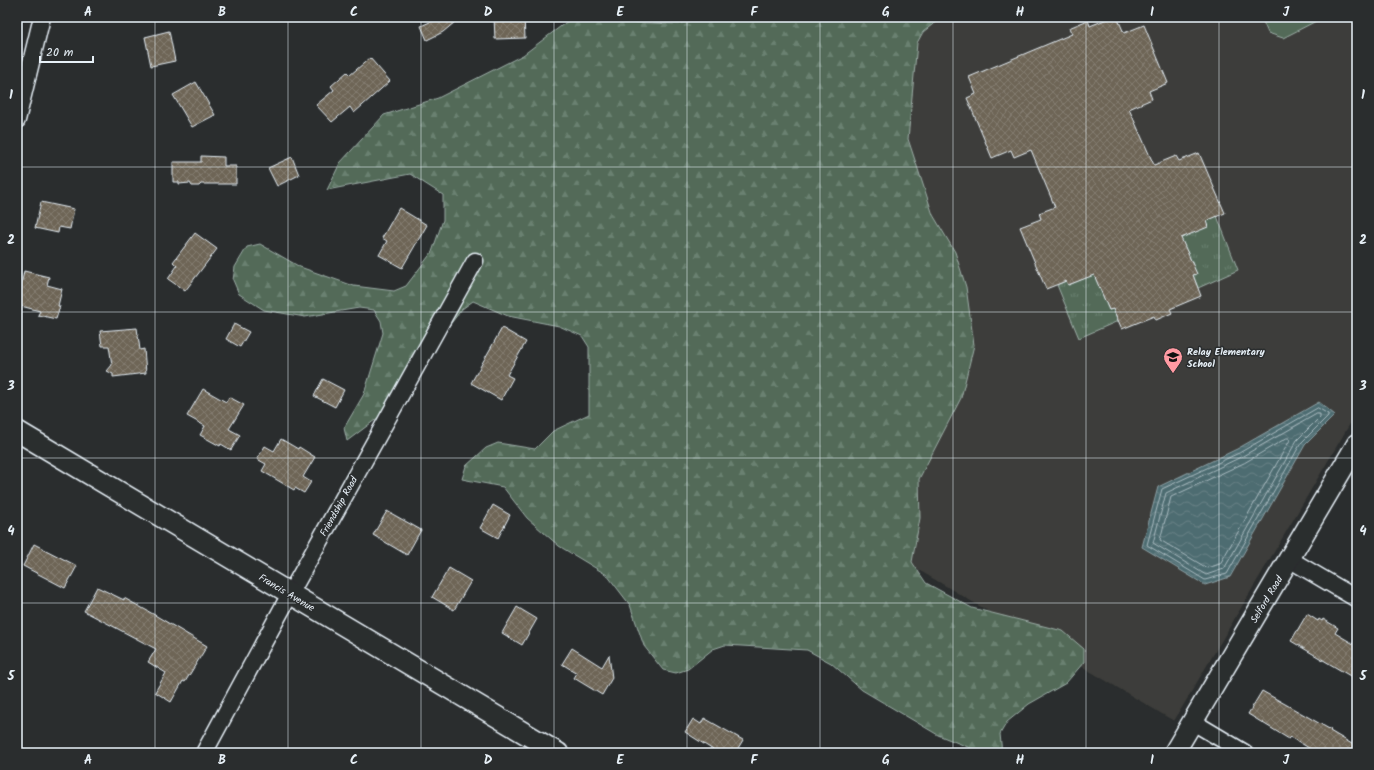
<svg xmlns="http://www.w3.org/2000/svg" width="1374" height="770" font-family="Kalam,sans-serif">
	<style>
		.built { fill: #3e3e3a }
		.grass { fill: url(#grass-tufts); stroke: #9daea8 }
		.forest { fill: url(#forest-firs); stroke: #9daea8 }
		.garden { fill: #526b58; stroke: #9daea8 }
		.water { fill: url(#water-waves); stroke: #8ca1a7 }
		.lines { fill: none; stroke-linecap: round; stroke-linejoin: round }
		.shore { stroke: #aabcc2; stroke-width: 1 }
		.building { fill: url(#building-cross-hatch); stroke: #e8f1f8 }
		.minor-casing { stroke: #e8f1f8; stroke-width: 19 }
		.tertiary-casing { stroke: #e8f1f8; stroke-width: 23 }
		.minor { stroke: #2a2d2e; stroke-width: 16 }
		.tertiary { stroke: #2a2d2e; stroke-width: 20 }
		.grid { fill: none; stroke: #e8f1f8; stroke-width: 1; stroke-opacity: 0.55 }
		.labels { text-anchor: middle; stroke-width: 3; stroke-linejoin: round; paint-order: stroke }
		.poi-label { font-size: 10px; font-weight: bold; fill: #e8f1f8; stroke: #2a2d2e; text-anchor: start }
		.street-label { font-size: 10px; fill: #e8f1f8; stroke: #2a2d2e }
		.neatline { fill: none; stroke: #e8f1f8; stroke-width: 1.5 }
		.grid-label { font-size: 13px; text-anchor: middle; font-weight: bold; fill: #e8f1f8 }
	</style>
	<defs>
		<pattern id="grass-tufts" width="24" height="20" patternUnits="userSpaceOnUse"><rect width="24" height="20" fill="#526b58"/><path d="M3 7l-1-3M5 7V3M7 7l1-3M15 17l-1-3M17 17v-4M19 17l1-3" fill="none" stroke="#6b8171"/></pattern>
		<pattern id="forest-firs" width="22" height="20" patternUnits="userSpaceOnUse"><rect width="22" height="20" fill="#526b58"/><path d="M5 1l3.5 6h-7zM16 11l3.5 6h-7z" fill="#6b8171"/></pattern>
		<pattern id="water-waves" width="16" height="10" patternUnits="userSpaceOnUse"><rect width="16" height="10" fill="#4e6c71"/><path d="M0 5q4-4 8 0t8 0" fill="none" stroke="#688186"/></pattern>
		<pattern id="building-cross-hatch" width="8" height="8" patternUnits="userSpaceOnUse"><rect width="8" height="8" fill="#6e6556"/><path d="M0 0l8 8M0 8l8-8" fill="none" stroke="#837c6f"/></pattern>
	</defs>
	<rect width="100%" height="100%" fill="#2a2d2e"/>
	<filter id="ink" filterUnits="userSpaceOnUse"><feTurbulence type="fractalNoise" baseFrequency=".025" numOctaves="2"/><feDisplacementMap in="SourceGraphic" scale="8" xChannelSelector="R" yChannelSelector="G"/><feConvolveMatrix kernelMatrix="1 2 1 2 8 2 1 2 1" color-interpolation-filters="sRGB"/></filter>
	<g filter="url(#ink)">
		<path class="built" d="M 872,17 L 1357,17 L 1357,412 L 1174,721 L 885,550 Z"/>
		<path class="grass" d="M 1217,216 L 1238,270 L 1198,288 L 1193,275 L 1196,273 L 1187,251 L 1174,256 L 1182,231 Z
			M 1104,264 L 1100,288 L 1109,310 L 1113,309 L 1118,321 L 1079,338 L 1057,285 L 1066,281 L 1069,285 L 1092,275 Z"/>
		<path class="forest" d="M 573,17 L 607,17 L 626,22 L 679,24 L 701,17 L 942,17 L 923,32 L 917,43 L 908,139 L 933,215 L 955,252 L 966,287 L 974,345 L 961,398 L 919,479 L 920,518 L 912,562 L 926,583 L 972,608 L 1063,631 L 1084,649 L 1084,662 L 1066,683 L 1029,704 L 1007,722 L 1000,734 L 1002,753 L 983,753 L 938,735 L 862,690 L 831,663 L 807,650 L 725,645 L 713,649 L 688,669 L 676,673 L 663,670 L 644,646 L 630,605 L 607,575 L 559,546 L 527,518 L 503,487 L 462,479 L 466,466 L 486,448 L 498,443 L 535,449 L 553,431 L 589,414 L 589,347 L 582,336 L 559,326 L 508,316 L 473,301 L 462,309 L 379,417 L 347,441 L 344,428 L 364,394 L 383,333 L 381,321 L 374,310 L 359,308 L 305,317 L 264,310 L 239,294 L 233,280 L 235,267 L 247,247 L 260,244 L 300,267 L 354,286 L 394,291 L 406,286 L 432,252 L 443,220 L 443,195 L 410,174 L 327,190 L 340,163 L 384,115 L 438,98 L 523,55 Z"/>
		<path class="garden" d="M 1261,17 L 1324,17 L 1283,38 L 1268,33 Z"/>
		<path class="water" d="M 1319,402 L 1335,415 L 1305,445 L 1230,577 L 1205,585 L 1142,547 L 1158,487 L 1237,449 Z"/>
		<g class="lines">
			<path class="shore" d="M 1318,408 L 1328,414 L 1328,416 L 1301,443 L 1227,574 L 1205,580 L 1147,545 L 1162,489 L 1239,453 Z
				M 1317,414 L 1320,414 L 1320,417 L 1297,440 L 1224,569 L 1206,575 L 1153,543 L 1166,493 L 1241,457 Z
				M 1287,438 L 1289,438 L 1290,440 L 1220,564 L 1207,568 L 1160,540 L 1171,497 L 1244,463 Z"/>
		</g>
		<path class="building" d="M 441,17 L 461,17 L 443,32 L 427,40 L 421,26 Z
			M 494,17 L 524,17 L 525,38 L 495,39 Z
			M 1112,17 L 1117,17 L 1124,33 L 1144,25 L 1168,83 L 1149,91 L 1152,99 L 1129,109 L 1154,165 L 1176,156 L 1179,161 L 1199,153 L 1225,213 L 1206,221 L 1208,227 L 1181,238 L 1197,274 L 1193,275 L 1201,296 L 1170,309 L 1172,313 L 1156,320 L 1154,316 L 1122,329 L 1113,309 L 1109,310 L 1094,275 L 1068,285 L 1066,281 L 1046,289 L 1020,227 L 1041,219 L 1039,213 L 1055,207 L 1031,150 L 1014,157 L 1011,150 L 992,158 L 967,98 L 976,94 L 969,77 L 1072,34 L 1069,28 L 1088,20 L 1090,26 Z
			M 169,31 L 175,61 L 151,66 L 145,37 Z
			M 370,58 L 390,81 L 354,113 L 350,107 L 332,122 L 316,105 L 334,90 L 331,86 L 347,72 L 350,75 Z
			M 196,82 L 215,115 L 192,127 L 173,95 Z
			M 201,156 L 224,157 L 224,166 L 236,166 L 236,184 L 201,184 L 199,186 L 192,186 L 190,183 L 179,184 L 179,182 L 173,182 L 173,162 L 201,162 Z
			M 292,157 L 299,175 L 277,186 L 268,168 Z
			M 41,202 L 74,209 L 70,229 L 59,227 L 58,233 L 35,228 Z
			M 399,208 L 427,225 L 402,268 L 379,255 L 387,241 L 382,238 Z
			M 195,233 L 217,249 L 185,291 L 168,279 L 177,266 L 173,262 Z
			M 24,271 L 49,277 L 47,285 L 62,289 L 58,306 L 60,306 L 56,319 L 38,315 L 40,311 L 17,305 Z
			M 234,324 L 249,332 L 240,347 L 226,339 Z
			M 137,328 L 140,350 L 144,349 L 146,373 L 113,377 L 113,374 L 107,371 L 112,365 L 109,346 L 102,346 L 100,331 Z
			M 502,328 L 526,342 L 507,375 L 513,378 L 501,400 L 471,383 Z
			M 323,379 L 344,390 L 335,407 L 314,396 Z
			M 203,389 L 226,402 L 229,397 L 244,405 L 229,429 L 240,435 L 231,450 L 221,444 L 220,446 L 200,435 L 205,426 L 187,416 Z
			M 281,439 L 298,449 L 299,447 L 315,457 L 303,477 L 311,482 L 304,493 L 295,488 L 294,490 L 262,471 L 266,464 L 257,459 L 265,446 L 274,451 Z
			M 493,505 L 510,515 L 498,538 L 480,528 Z
			M 387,511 L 421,530 L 407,555 L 373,535 Z
			M 34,544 L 77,566 L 65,588 L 23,566 Z
			M 449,568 L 471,581 L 454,610 L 432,597 Z
			M 97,587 L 124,600 L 124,598 L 153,614 L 207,646 L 185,682 L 183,681 L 171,702 L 155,692 L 166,673 L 148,662 L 156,649 L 84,611 Z
			M 517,607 L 537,619 L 522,645 L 502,633 Z
			M 1307,614 L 1318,621 L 1319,619 L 1322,621 L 1323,619 L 1338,628 L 1335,633 L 1357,646 L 1357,680 L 1291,641 Z
			M 572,648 L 602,667 L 609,655 L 612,678 L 602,695 L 574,678 L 577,673 L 562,664 Z
			M 1262,691 L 1331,730 L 1330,731 L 1357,747 L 1357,753 L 1317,753 L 1291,737 L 1289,739 L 1248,714 Z
			M 704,718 L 743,740 L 735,753 L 718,753 L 685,732 L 693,719 L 701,724 Z"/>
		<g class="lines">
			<g class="minor-casing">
				<path id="minor" d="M 17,120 L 42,17
					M 1289,559 L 1357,599
					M 1193,722 L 1245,753
					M 204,753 L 290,594 L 475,261"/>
			</g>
			<g class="tertiary-casing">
				<path id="tertiary" d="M 17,431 L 558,753
					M 1174,753 L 1357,444"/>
			</g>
			<use href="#minor" class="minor"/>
			<use href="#tertiary" class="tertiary"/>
		</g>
	</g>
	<path class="grid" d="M 155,17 L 155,753M 288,17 L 288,753M 421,17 L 421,753M 554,17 L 554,753M 687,17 L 687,753M 820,17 L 820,753M 953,17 L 953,753M 1086,17 L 1086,753M 1219,17 L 1219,753M 17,167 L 1357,167M 17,312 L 1357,312M 17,458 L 1357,458M 17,603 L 1357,603"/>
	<defs>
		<g id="school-pin" transform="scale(1)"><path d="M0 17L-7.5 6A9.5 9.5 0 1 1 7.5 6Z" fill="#ff9aa2" stroke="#2a2d2e"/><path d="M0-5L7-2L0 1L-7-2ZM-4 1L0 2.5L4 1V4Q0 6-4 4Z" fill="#111"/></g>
	</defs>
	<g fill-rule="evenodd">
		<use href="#school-pin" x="1173" y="357"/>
	</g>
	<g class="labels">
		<g class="poi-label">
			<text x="1187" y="355">Relay Elementary<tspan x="1187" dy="12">School</tspan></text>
		</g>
		<g class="street-label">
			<text transform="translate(338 506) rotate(-61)" y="4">Friendship Road</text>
			<text transform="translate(287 592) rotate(31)" y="4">Francis Avenue</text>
			<text transform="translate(1266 599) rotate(-59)" y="4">Selford Road</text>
		</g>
	</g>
	<rect width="1374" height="770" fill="none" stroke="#2a2d2e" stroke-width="44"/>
	<path d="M40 56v6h53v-6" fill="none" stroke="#e8f1f8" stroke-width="2"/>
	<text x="46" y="56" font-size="12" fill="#e8f1f8" stroke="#2a2d2e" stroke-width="3" paint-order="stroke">20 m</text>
	<rect x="22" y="22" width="1330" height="726" class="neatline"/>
	<g class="grid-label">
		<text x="88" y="16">A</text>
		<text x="222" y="16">B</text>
		<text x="354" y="16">C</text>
		<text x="488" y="16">D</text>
		<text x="620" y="16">E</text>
		<text x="754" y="16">F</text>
		<text x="886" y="16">G</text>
		<text x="1020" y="16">H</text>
		<text x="1152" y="16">I</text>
		<text x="1286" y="16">J</text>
		<text x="11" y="99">1</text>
		<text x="1363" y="99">1</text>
		<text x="11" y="244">2</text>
		<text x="1363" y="244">2</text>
		<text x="11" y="390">3</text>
		<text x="1363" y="390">3</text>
		<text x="11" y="535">4</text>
		<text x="1363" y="535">4</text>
		<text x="11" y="680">5</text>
		<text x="1363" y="680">5</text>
		<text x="88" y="764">A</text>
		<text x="222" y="764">B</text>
		<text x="354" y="764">C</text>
		<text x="488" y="764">D</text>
		<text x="620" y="764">E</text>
		<text x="754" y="764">F</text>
		<text x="886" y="764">G</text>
		<text x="1020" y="764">H</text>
		<text x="1152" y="764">I</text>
		<text x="1286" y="764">J</text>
	</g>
</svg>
